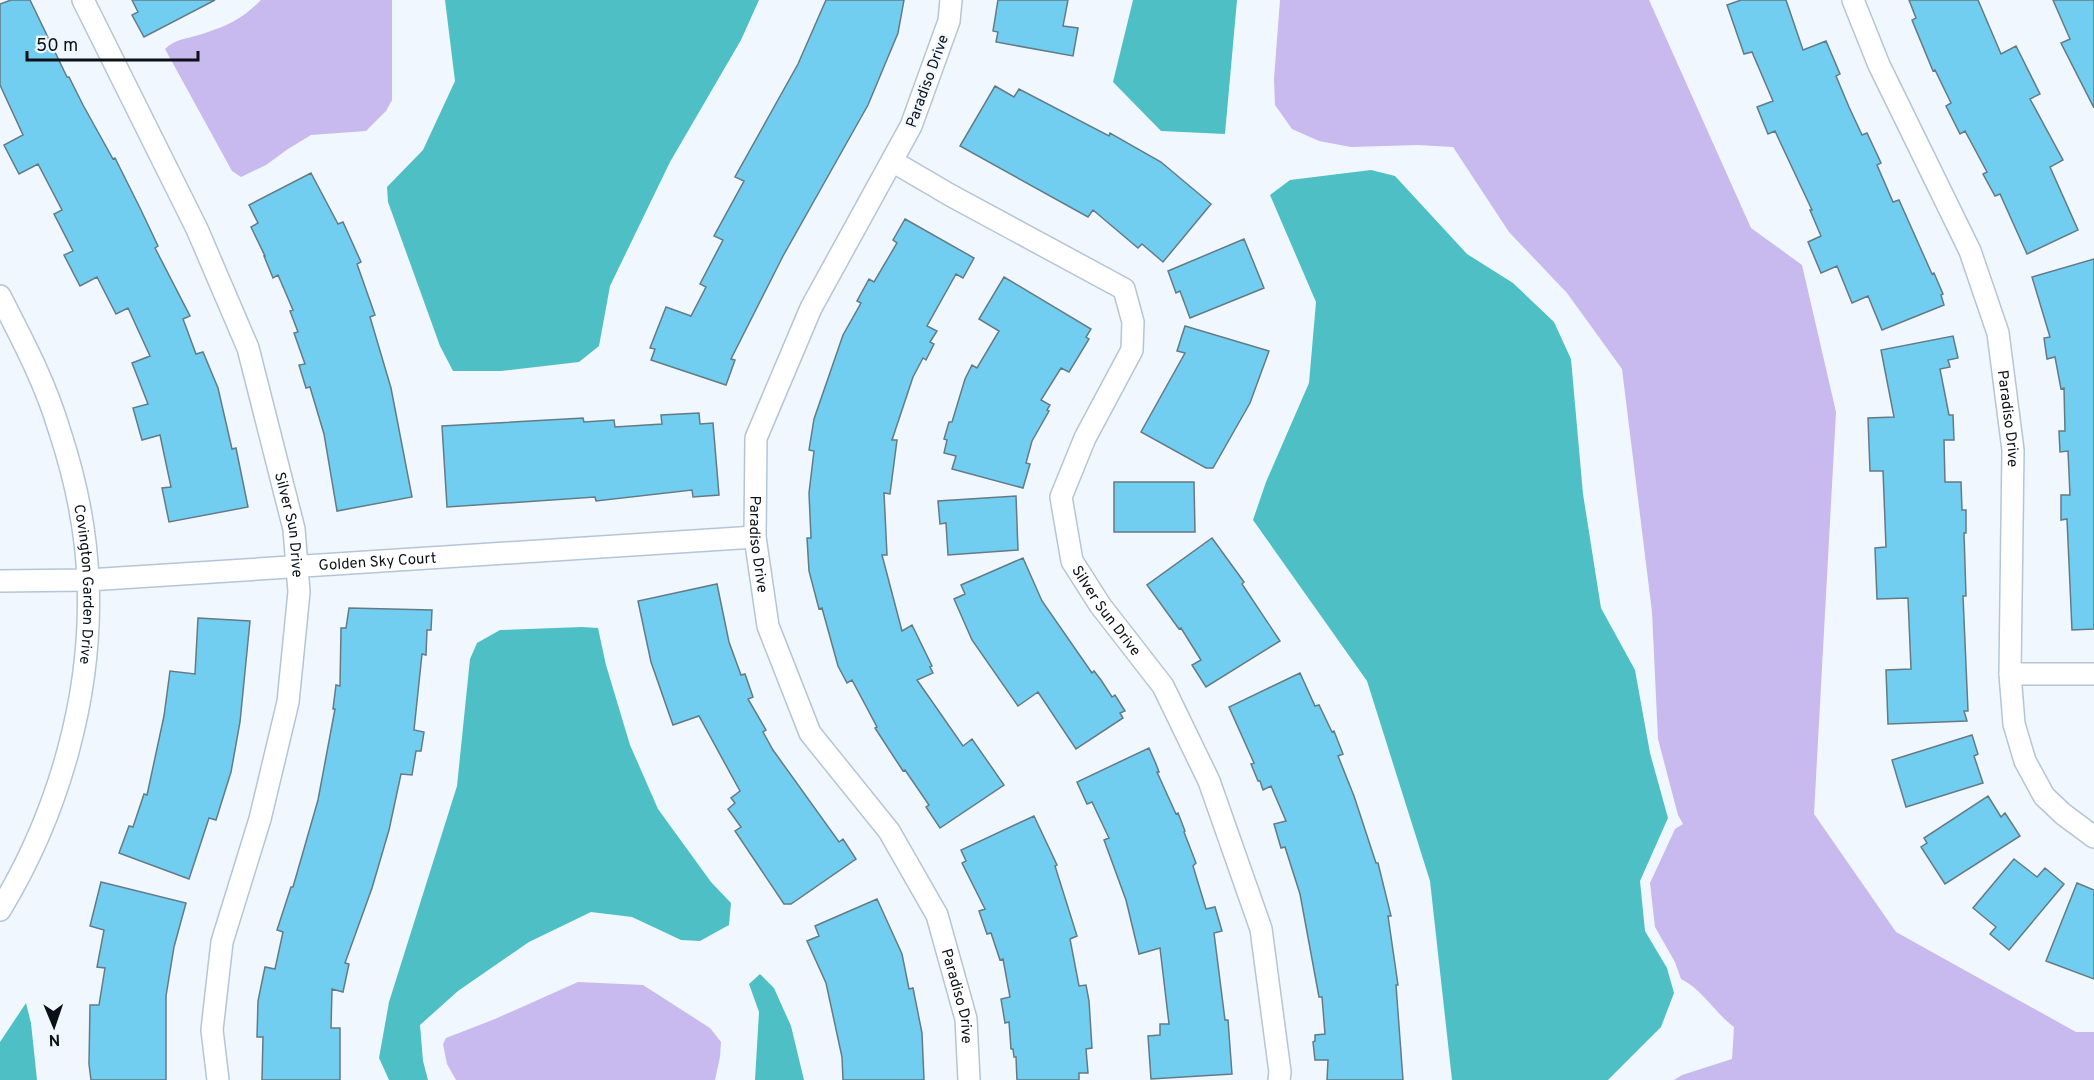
<svg xmlns="http://www.w3.org/2000/svg" width="2094" height="1080" font-family="Overpass,sans-serif">
	<style>
		.green { fill: #c8b9ef }
		.water { fill: #4fbfc6 }
		.building { fill: #72cef1; stroke: #637b85; stroke-width: 1.5 }
		.lines { fill: none; stroke-linecap: round; stroke-linejoin: round }
		.street-casing { stroke: #b4c5d7; stroke-width: 24 }
		.street { stroke: #fff; stroke-width: 21 }
		.labels { text-anchor: middle; stroke-width: 4.5; stroke-linejoin: round; paint-order: stroke }
		.street-label { font-size: 15px; fill: #0b1117; stroke: #f0f7fe }
	</style>
	<rect width="100%" height="100%" fill="#f0f7fe"/>
	<path class="green" d="M 261,0 L 392,0 L 392,100 L 386,111 L 366,131 L 311,135 L 288,149 L 266,165 L 241,177 L 232,171 L 165,49 C 175,39 186,39 199,35 C 227,26 240,21 261,0 Z
		M 1280,0 L 1649,0 L 1751,228 L 1802,265 L 1836,412 L 1814,814 L 1896,932 L 2076,1032 L 2094,1032 L 2094,1080 L 1674,1080 L 1682,1075 L 1732,1059 L 1734,1027 C 1715,1013 1702,989 1681,979 L 1675,962 L 1655,927 L 1650,883 L 1675,829 L 1683,824 L 1678,815 L 1658,739 L 1652,612 L 1622,369 L 1567,293 L 1509,232 L 1453,147 L 1418,145 L 1351,147 L 1319,141 L 1292,129 L 1275,105 L 1274,79 Z
		M 578,982 L 643,985 L 710,1028 L 721,1042 L 720,1057 L 715,1080 L 456,1080 L 447,1064 L 443,1044 L 446,1038 L 495,1019 Z"/>
	<path class="water" d="M 445,0 L 759,0 L 741,40 L 670,162 L 610,286 L 599,346 L 579,362 L 501,371 L 453,371 L 440,346 L 388,202 L 387,187 L 423,150 L 455,81 Z
		M 1133,0 L 1237,0 L 1225,134 L 1161,131 L 1113,82 Z
		M 1371,170 L 1395,176 L 1467,254 L 1513,283 L 1554,322 L 1571,359 L 1583,494 L 1601,608 L 1635,670 L 1650,753 L 1668,818 L 1640,881 L 1645,931 L 1667,968 L 1674,993 L 1661,1027 L 1608,1080 L 1452,1080 L 1430,881 L 1367,681 L 1253,520 L 1266,482 L 1309,383 L 1316,302 L 1270,195 L 1290,180 Z
		M 582,627 L 598,628 L 606,665 L 630,745 L 658,809 L 711,882 L 731,903 L 729,925 L 700,941 L 681,940 L 632,917 L 591,912 L 529,942 L 458,991 L 420,1025 L 423,1061 L 428,1080 L 389,1080 L 379,1058 L 389,1002 L 457,786 L 470,659 L 477,643 L 500,630 Z
		M 760,974 L 774,988 L 791,1026 L 804,1080 L 755,1080 L 759,1012 L 749,984 Z
		M 26,1003 L 31,1023 L 37,1080 L 0,1080 L 0,1042 Z"/>
	<path class="building" d="M 11,0 L 30,0 L 67,77 L 69,77 L 83,105 L 113,159 L 115,158 L 140,208 L 158,246 L 155,248 L 190,316 L 183,319 L 196,354 L 203,352 L 218,388 L 232,449 L 236,448 L 248,507 L 169,522 L 162,488 L 171,487 L 160,435 L 142,440 L 133,408 L 148,404 L 132,363 L 150,356 L 128,308 L 116,314 L 97,277 L 80,286 L 64,255 L 73,251 L 54,214 L 62,210 L 38,164 L 19,174 L 4,145 L 23,135 L 0,85 L 0,4 Z
		M 132,0 L 215,0 L 144,37 L 132,15 L 138,12 Z
		M 826,0 L 904,0 L 898,33 L 868,105 L 783,256 L 731,359 L 735,360 L 726,385 L 651,360 L 655,349 L 650,348 L 666,307 L 691,316 L 706,287 L 700,284 L 723,240 L 714,236 L 744,181 L 735,177 L 798,64 Z
		M 998,0 L 1068,0 L 1063,26 L 1078,28 L 1073,56 L 996,42 L 998,32 L 993,31 Z
		M 1741,0 L 1786,0 L 1803,50 L 1826,41 L 1840,74 L 1836,76 L 1849,107 L 1862,135 L 1867,133 L 1881,163 L 1877,165 L 1893,202 L 1899,200 L 1932,274 L 1934,273 L 1943,294 L 1941,295 L 1944,305 L 1882,330 L 1868,296 L 1852,303 L 1837,266 L 1821,273 L 1808,242 L 1821,236 L 1810,210 L 1812,210 L 1775,131 L 1768,134 L 1757,107 L 1773,101 L 1752,52 L 1744,54 L 1727,5 Z
		M 1909,0 L 1978,0 L 2001,54 L 2016,46 L 2040,94 L 2030,99 L 2063,160 L 2050,167 L 2078,230 L 2027,254 L 2000,194 L 1995,196 L 1983,174 L 1987,172 L 1965,131 L 1960,134 L 1946,106 L 1951,103 L 1935,70 L 1933,71 L 1912,20 L 1916,18 Z
		M 2053,0 L 2094,0 L 2094,108 L 2061,43 L 2070,39 Z
		M 995,86 L 1014,97 L 1019,89 L 1109,136 L 1110,133 L 1161,162 L 1211,204 L 1163,262 L 1142,244 L 1138,248 L 1093,210 L 1088,217 L 960,146 Z
		M 311,173 L 338,224 L 343,222 L 361,262 L 357,264 L 375,315 L 370,317 L 391,388 L 412,497 L 337,511 L 324,434 L 310,387 L 306,388 L 299,365 L 305,364 L 294,333 L 298,332 L 290,311 L 293,310 L 278,275 L 273,278 L 264,256 L 265,256 L 251,227 L 258,223 L 249,205 Z
		M 905,219 L 974,258 L 963,278 L 956,274 L 927,326 L 937,331 L 930,342 L 934,344 L 926,360 L 923,358 L 913,377 L 892,440 L 897,440 L 890,494 L 884,493 L 887,555 L 882,555 L 902,631 L 912,625 L 932,666 L 930,667 L 933,673 L 917,680 L 963,746 L 972,739 L 1004,785 L 940,828 L 926,807 L 929,805 L 905,770 L 903,771 L 875,728 L 877,727 L 852,680 L 847,683 L 838,666 L 822,608 L 819,609 L 809,571 L 807,538 L 811,538 L 809,493 L 814,451 L 809,450 L 814,419 L 843,335 L 861,303 L 857,301 L 869,279 L 874,282 L 897,243 L 893,240 Z
		M 1244,239 L 1264,288 L 1190,318 L 1180,291 L 1176,293 L 1168,271 Z
		M 2094,259 L 2094,629 L 2072,630 L 2067,519 L 2061,520 L 2061,495 L 2070,495 L 2068,451 L 2060,452 L 2059,431 L 2065,431 L 2064,388 L 2061,389 L 2055,357 L 2047,359 L 2044,338 L 2050,337 L 2032,277 Z
		M 1004,277 L 1091,329 L 1086,337 L 1089,339 L 1069,372 L 1061,368 L 1041,400 L 1050,405 L 1047,410 L 1049,411 L 1032,441 L 1026,463 L 1030,464 L 1023,488 L 952,469 L 956,456 L 944,453 L 947,440 L 944,439 L 949,422 L 952,422 L 965,379 L 972,365 L 977,368 L 999,331 L 979,319 Z
		M 1185,326 L 1269,351 L 1250,403 L 1213,468 L 1206,468 L 1141,432 L 1185,353 L 1177,351 Z
		M 1953,336 L 1958,358 L 1948,360 L 1950,367 L 1940,369 L 1949,415 L 1953,415 L 1954,440 L 1944,440 L 1945,482 L 1961,482 L 1962,510 L 1966,510 L 1966,533 L 1964,533 L 1966,596 L 1963,596 L 1968,711 L 1964,711 L 1967,721 L 1888,724 L 1886,670 L 1911,669 L 1908,598 L 1877,599 L 1875,548 L 1886,547 L 1883,471 L 1870,471 L 1868,418 L 1894,417 L 1881,350 Z
		M 699,413 L 700,424 L 713,423 L 719,495 L 693,497 L 692,490 L 596,501 L 595,497 L 447,507 L 442,426 L 583,418 L 584,422 L 614,420 L 615,427 L 662,424 L 661,415 Z
		M 1114,482 L 1194,482 L 1195,532 L 1114,532 Z
		M 1016,496 L 1018,550 L 948,555 L 946,523 L 940,524 L 938,501 Z
		M 1212,538 L 1244,582 L 1242,584 L 1280,641 L 1206,687 L 1192,665 L 1201,660 L 1181,628 L 1179,629 L 1147,585 Z
		M 1023,558 L 1042,601 L 1092,673 L 1094,671 L 1101,680 L 1112,697 L 1115,695 L 1125,711 L 1120,713 L 1123,718 L 1076,749 L 1038,692 L 1018,706 L 972,640 L 954,599 L 965,594 L 961,585 Z
		M 717,584 L 729,642 L 741,675 L 745,674 L 753,697 L 748,699 L 766,730 L 763,732 L 773,750 L 839,842 L 843,839 L 856,859 L 791,904 L 784,904 L 735,831 L 741,827 L 728,809 L 735,803 L 731,798 L 740,791 L 699,716 L 673,725 L 651,662 L 638,601 Z
		M 349,608 L 432,610 L 431,630 L 427,630 L 426,655 L 422,654 L 414,730 L 424,732 L 421,751 L 416,751 L 412,775 L 401,774 L 389,830 L 372,888 L 345,963 L 349,964 L 343,992 L 332,989 L 331,1028 L 340,1028 L 340,1080 L 262,1080 L 263,1037 L 257,1037 L 258,1001 L 265,967 L 275,969 L 283,932 L 277,930 L 291,887 L 293,887 L 318,800 L 335,709 L 333,709 L 336,685 L 340,686 L 341,628 L 346,628 Z
		M 198,618 L 250,621 L 240,722 L 231,772 L 216,820 L 209,818 L 189,879 L 119,853 L 129,826 L 133,827 L 144,794 L 147,795 L 164,716 L 170,671 L 195,674 Z
		M 1300,673 L 1315,706 L 1319,705 L 1332,732 L 1334,731 L 1343,754 L 1338,756 L 1354,796 L 1376,863 L 1378,863 L 1391,916 L 1388,916 L 1398,985 L 1396,985 L 1403,1080 L 1327,1080 L 1328,1060 L 1315,1060 L 1313,1042 L 1315,1041 L 1315,1035 L 1325,1034 L 1322,997 L 1319,997 L 1300,894 L 1285,847 L 1281,848 L 1274,824 L 1286,821 L 1271,786 L 1263,790 L 1260,781 L 1258,781 L 1251,764 L 1254,763 L 1229,707 Z
		M 1972,735 L 1978,754 L 1974,756 L 1983,783 L 1906,807 L 1892,760 Z
		M 1149,748 L 1156,764 L 1159,772 L 1157,772 L 1176,814 L 1178,813 L 1185,831 L 1184,832 L 1196,863 L 1193,866 L 1206,909 L 1215,907 L 1222,931 L 1214,933 L 1225,1020 L 1228,1020 L 1232,1074 L 1151,1079 L 1148,1036 L 1160,1035 L 1160,1024 L 1169,1024 L 1160,948 L 1139,954 L 1126,900 L 1104,840 L 1109,838 L 1092,802 L 1087,804 L 1077,782 Z
		M 1988,796 L 2001,817 L 2005,813 L 2020,836 L 1945,884 L 1921,847 L 1927,843 L 1924,838 Z
		M 1034,816 L 1057,865 L 1055,866 L 1077,936 L 1070,939 L 1079,986 L 1086,985 L 1089,1001 L 1092,1048 L 1086,1049 L 1088,1073 L 1079,1073 L 1079,1080 L 1017,1080 L 1016,1057 L 1014,1057 L 1013,1049 L 1011,1049 L 1009,1022 L 1005,1023 L 1001,999 L 1010,997 L 1003,959 L 1000,960 L 991,933 L 987,934 L 979,911 L 985,909 L 962,863 L 966,861 L 961,850 Z
		M 2014,859 L 2037,877 L 2045,868 L 2064,884 L 2009,950 L 1990,934 L 1996,927 L 1973,908 Z
		M 101,882 L 186,903 L 174,947 L 166,996 L 166,1080 L 91,1080 L 89,1064 L 90,1005 L 99,1005 L 105,968 L 97,967 L 104,930 L 90,926 Z
		M 2077,883 L 2094,890 L 2094,979 L 2046,961 Z
		M 877,899 L 902,954 L 909,989 L 913,988 L 922,1033 L 924,1080 L 843,1080 L 842,1057 L 826,983 L 807,941 L 819,936 L 815,926 Z"/>
	<g class="lines">
		<g class="street-casing">
			<g id="street">
				<path id="s1" d="M 83,0 L 197,229 L 248,348 L 294,529 L 299,592 L 288,702 L 260,819 L 222,942 L 212,1030 L 218,1080"/>
				<path id="s2" d="M 951,0 L 949,21 L 911,126 L 811,308 L 756,438 L 755,537 L 768,626 L 810,733 L 889,831 L 937,915 L 966,1019 L 969,1080"/>
				<path id="s3" d="M 1853,0 L 1879,65 L 1970,251 L 1998,333 L 2013,450 L 2010,674 L 2014,724 L 2025,761 L 2044,796 L 2063,814 L 2094,837"/>
				<path id="s4" d="M 892,161 L 950,195 L 1124,289 L 1133,322 L 1132,350 L 1085,438 L 1061,497 L 1072,561 L 1100,605 L 1163,686 L 1209,781 L 1261,929 L 1280,1072 L 1279,1080"/>
				<path id="s5" d="M 0,296 C 22,339 45,382 59,429 C 75,477 86,529 88,580 C 93,694 59,813 0,910"/>
				<path id="s6" d="M 0,581 L 88,580 L 755,537"/>
				<path d="M 2010,674 L 2094,674"/>
			</g>
		</g>
		<use href="#street" class="street"/>
	</g>
	<g class="labels">
		<g class="street-label">
			<text transform="translate(927 81) rotate(-70)" y="5">Paradiso Drive</text>
			<text dy="5" stroke="none"><textPath href="#s3" startOffset="450">Paradiso Drive</textPath></text>
			<text dy="5" stroke="none"><textPath href="#s1" startOffset="567">Silver Sun Drive</textPath></text>
			<text dy="5" stroke="none"><textPath href="#s2" startOffset="588">Paradiso Drive</textPath></text>
			<text dy="5" stroke="none"><textPath href="#s6" startOffset="378">Golden Sky Court</textPath></text>
			<text dy="5" stroke="none"><textPath href="#s5" startOffset="304">Covington Garden Drive</textPath></text>
			<text dy="5" stroke="none"><textPath href="#s4" startOffset="616">Silver Sun Drive</textPath></text>
			<text dy="5" stroke="none"><textPath href="#s2" startOffset="1092">Paradiso Drive</textPath></text>
		</g>
	</g>
	<g transform="translate(54 1026) rotate(178)" stroke="#f0f7fe" stroke-width="4.5" paint-order="stroke">
	<path d="M0-4.5L10 22L0 15L-10 22Z" fill="#0b1117"/>
	<text y="-9" font-size="16" font-weight="bold" text-anchor="middle" fill="#0b1117">N</text>
	</g>
	<path d="M27 51v9h171v-9" fill="none" stroke="#0b1117" stroke-width="3"/>
	<text x="36" y="51" font-size="18" fill="#0b1117" stroke="#f0f7fe" stroke-width="4.5" paint-order="stroke">50 m</text>
</svg>
